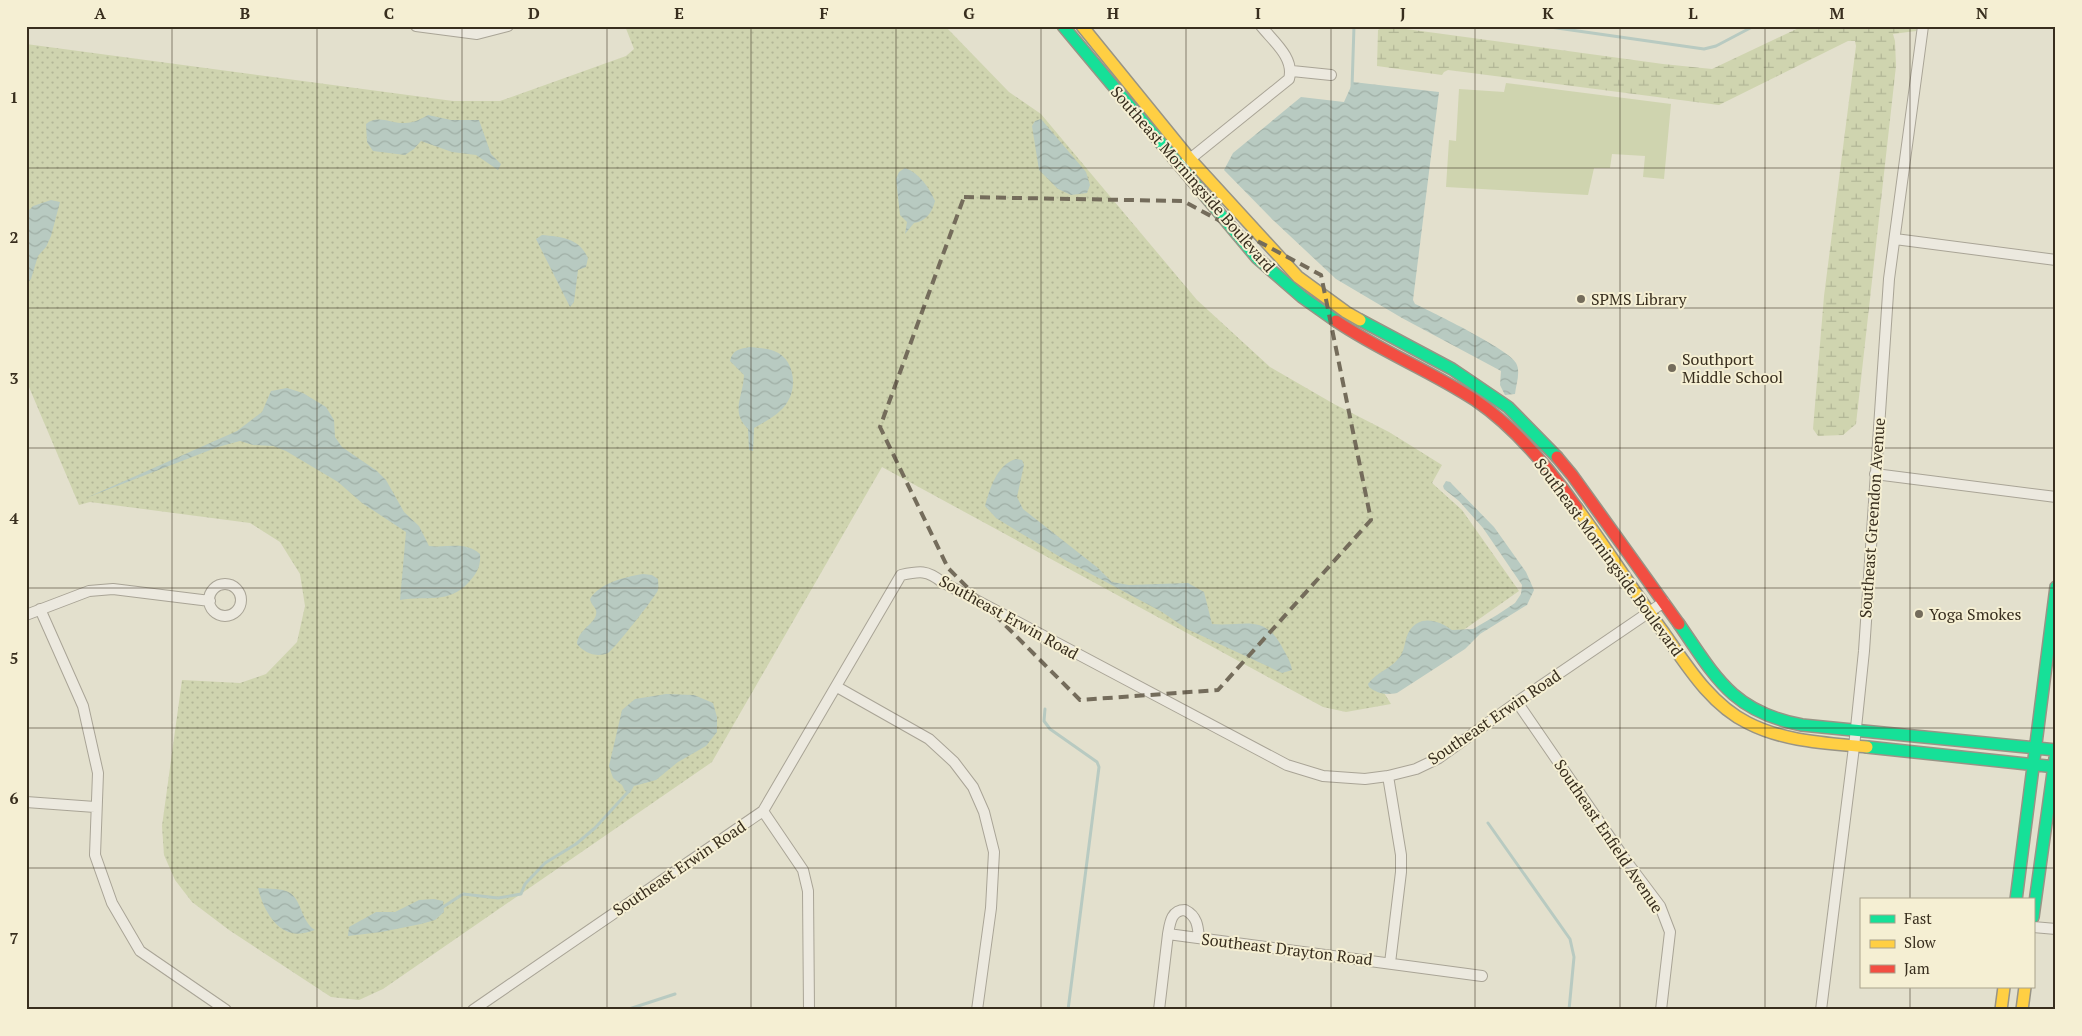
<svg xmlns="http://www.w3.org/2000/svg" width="2082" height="1036" font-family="'PT Serif',serif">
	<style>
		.grass { fill: url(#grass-dots) }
		.wetland { fill: url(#wetland-marsh) }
		.pitch { fill: #cfd4af }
		.water { fill: url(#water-waves) }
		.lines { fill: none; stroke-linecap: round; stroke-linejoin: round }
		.stream { stroke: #b8cac1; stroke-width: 3 }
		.street-casing { stroke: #a9a496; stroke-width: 12 }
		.fast-casing { stroke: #989486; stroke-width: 14 }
		.slow-casing { stroke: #989486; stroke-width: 14 }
		.jam-casing { stroke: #989486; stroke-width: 14 }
		.street { stroke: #ece9df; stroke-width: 10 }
		.fast { stroke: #16e098; stroke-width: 11 }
		.slow { stroke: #ffcf43; stroke-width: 11 }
		.jam { stroke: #f24e42; stroke-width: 11 }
		.marked { fill: none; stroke: #746c5b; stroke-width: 4; stroke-dasharray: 10 6; stroke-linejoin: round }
		.grid { fill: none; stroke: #382e1e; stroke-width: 1; stroke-opacity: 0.55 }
		.poi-dot { fill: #746c5b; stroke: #f5efd3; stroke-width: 2 }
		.labels { text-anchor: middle; stroke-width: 4; stroke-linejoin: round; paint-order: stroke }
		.street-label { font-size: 16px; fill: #382e1e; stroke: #f5efd3 }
		.poi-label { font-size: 16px; fill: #382e1e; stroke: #f5efd3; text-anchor: start }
		.neatline { fill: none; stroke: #382e1e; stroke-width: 2 }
		.grid-label { font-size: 16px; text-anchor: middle; font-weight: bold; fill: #382e1e }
	</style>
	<defs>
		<pattern id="grass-dots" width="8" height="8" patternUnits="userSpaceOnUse" patternTransform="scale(1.25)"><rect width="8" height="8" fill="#cfd4af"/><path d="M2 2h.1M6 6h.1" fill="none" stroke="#b2b696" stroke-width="1.8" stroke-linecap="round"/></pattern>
		<pattern id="wetland-marsh" width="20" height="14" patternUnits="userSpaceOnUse" patternTransform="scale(1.25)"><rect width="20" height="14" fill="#cfd4af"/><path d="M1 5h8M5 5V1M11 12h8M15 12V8" fill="none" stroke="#b2b696"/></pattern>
		<pattern id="water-waves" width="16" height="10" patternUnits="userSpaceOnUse" patternTransform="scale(1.25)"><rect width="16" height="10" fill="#b8cac1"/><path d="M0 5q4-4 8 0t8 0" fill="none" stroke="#9faea5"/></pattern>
	</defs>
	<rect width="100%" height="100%" fill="#e3e0cd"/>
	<path class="grass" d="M 625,26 L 945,26 L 1009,92 L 1041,114 L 1197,300 L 1270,367 L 1334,404 L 1389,432 L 1442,465 L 1432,483 L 1462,510 L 1519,591 L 1381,688 L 1391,704 L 1346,712 L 1323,707 L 882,467 L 712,762 L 383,989 L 359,1000 L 331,997 L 229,930 L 192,902 L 175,880 L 164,855 L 162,826 L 182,680 L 240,683 L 266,674 L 297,642 L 305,606 L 300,574 L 280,542 L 250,523 L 90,502 L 79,505 L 26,380 L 26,44 L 453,101 L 500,101 L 626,56 L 634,49 Z"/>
	<path class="wetland" d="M 1384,26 L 1663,64 L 1712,69 L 1803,26 L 1917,26 L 1916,31 L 1893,34 L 1895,41 L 1896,66 L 1856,424 L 1843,435 L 1818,436 L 1813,429 L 1824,296 L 1856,46 L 1855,41 L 1848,41 L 1719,105 L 1448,70 L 1444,72 L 1442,75 L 1377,66 L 1378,30 Z"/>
	<path class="pitch" d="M 1506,83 L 1671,104 L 1664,179 L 1643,177 L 1645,156 L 1612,154 L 1610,168 L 1594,168 L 1588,195 L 1446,187 L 1449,140 L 1456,141 L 1459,89 L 1504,92 Z"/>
	<path class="water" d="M 1353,82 L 1439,92 L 1413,300 L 1415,304 C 1432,312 1510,350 1516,363 C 1521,372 1516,384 1515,394 L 1505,395 L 1500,385 L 1501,371 L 1402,318 L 1336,279 L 1273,220 L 1224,170 L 1233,153 L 1301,97 L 1344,102 Z
		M 428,115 L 451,120 L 479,120 L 491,154 L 501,164 L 498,170 L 476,155 L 452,152 L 421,141 L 414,149 L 405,155 L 373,151 L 367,142 L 366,124 C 378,114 391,124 405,123 C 414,123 421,119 428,115 Z
		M 1041,119 L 1086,172 L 1090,185 L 1087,193 L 1071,195 L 1058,189 L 1039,170 L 1032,126 L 1035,121 Z
		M 905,168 C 919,173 929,187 935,201 C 932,213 926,221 914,223 L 905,234 L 907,222 L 900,215 L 896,179 L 899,172 Z
		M 51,200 L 60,202 L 51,236 L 46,247 L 38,256 L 31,279 L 26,285 L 27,212 L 33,206 Z
		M 542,235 C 562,237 579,238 588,258 L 586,267 L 578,270 L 574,302 L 570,307 L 536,239 Z
		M 750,347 C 758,348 767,348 774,351 C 793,357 798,385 788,401 C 781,414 766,421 754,428 L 753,451 L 749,450 L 748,429 C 730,411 743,398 744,375 L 730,361 C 733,349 740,349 750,347 Z
		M 287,388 L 303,393 L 326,407 L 334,420 L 335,437 L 342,447 L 377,471 L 386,480 L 404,512 L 419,526 L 429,546 C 448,548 465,541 480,554 C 481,566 477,573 469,582 C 448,605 427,595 400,600 L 406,532 L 362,503 L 338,482 L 286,451 L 273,446 L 253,445 L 240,441 L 218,447 L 86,498 L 237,431 L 262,412 L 271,391 Z
		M 1016,459 L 1022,460 L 1024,465 L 1017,497 L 1023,509 L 1098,568 L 1112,582 L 1129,585 L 1188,583 L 1204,592 L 1212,624 C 1243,627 1263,613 1281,645 C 1285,653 1291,661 1292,670 L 1282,673 L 1187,629 L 1162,612 L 1065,560 L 996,518 L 985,506 C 990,489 996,465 1016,459 Z
		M 1446,481 L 1450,482 L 1494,527 L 1526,572 L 1534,590 L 1527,605 L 1480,634 L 1465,649 L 1397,693 C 1385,695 1378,694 1369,687 L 1368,684 C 1378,671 1390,669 1398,659 C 1406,651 1404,638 1410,630 C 1421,614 1440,621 1452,630 L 1473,629 L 1497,615 L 1515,603 L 1521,594 L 1522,585 L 1483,528 L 1459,501 L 1444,489 L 1443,486 Z
		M 643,574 L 652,575 L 658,579 C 658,582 659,587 658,590 C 657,595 612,652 608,653 C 597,658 584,653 577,644 C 578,628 599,623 596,610 C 594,606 591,604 590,599 C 600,583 624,577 643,574 Z
		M 666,694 L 694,695 L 713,703 L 717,717 L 717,732 L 706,746 L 678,762 L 656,780 L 634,786 L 630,793 L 625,791 L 622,785 L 613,778 L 609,766 L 622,710 L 635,699 Z
		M 258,888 C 267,889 277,888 286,891 C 302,896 300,921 315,930 C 308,932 300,935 292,933 C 273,929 262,905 258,888 Z
		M 434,899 L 443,901 L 444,912 L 435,920 L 421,924 L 381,932 L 348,936 L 349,927 L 376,912 L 395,912 L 419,900 Z"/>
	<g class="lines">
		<path class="stream" d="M 1543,26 L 1704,49 L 1716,46 L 1754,26
			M 1352,88 L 1354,26
			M 1045,709 L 1044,721 L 1050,729 L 1097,762 L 1099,767 L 1068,1010
			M 1488,823 L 1570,939 L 1574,957 L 1569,1010
			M 443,907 L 463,894 L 498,898 L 521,894 L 525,884 L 545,863 L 576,844 L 595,828 L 628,792
			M 626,1010 L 675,994"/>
		<g class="street-casing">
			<path id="street" d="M 416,26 L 477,34 L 508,26
				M 1292,71 L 1331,75
				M 1185,163 L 1289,79 C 1295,58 1273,41 1261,26
				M 1895,239 L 2056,260
				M 1875,474 L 2056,497
				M209 600a16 16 0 1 1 32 0a16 16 0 1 1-32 0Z
				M 40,609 L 83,706 L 98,773 L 95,855 L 112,903 L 140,951 L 226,1010
				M 26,615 L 89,591 L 113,589 L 210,601
				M 837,687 L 929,739 L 954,762 L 973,787 L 984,812 L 994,852 L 991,908 L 977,1010
				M 1517,702 L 1627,862 L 1660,906 L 1670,932 L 1661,1010
				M 1388,776 L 1401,855 L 1401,872 L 1390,963
				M 26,802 L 95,807
				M 763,811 L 803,870 L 808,891 L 809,1010
				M 2033,927 L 2056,929
				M 1168,934 C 1170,923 1171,910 1185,910 C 1197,916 1198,926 1199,938
				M 473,1010 L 763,811 L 901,575 C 920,571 927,570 942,582 L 1287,765 L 1323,776 L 1365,779 L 1388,776 L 1416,769 L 1439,758 L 1517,702 L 1664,602
				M 1159,1010 L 1168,934 L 1482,976
				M 1821,1010 L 1854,747 L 1864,651 L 1889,279 L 1923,26"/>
		</g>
		<g class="fast-casing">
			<path id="fast" d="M 1063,26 L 1257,258 L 1302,297 L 1336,321
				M 1360,320 L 1452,369 L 1508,407 L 1557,457
				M 1679,624 C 1716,678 1733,712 1802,725 L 2056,750
				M 1867,747 L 2056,767
				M 2016,900 L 2056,587
				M 2033,917 L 2056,751"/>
		</g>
		<g class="slow-casing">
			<path id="slow" d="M 1082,26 L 1190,159 L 1298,277 L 1346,312 L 1360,320
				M 1577,508 C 1607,549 1634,592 1664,633 C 1687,666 1711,705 1748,723 C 1785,742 1827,743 1867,747
				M 2001,1010 L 2004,987
				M 2022,1010 L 2025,987"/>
		</g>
		<g class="jam-casing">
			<path id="jam" d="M 1336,321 C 1380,351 1431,371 1475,400 C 1516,428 1549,468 1577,508
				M 1557,457 L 1572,475 L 1679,624"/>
		</g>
		<use href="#street" class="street"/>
		<use href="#fast" class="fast"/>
		<use href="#slow" class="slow"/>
		<use href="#jam" class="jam"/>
	</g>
	<path class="marked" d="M 964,197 L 1183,201 L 1321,275 L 1371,520 L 1218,690 L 1080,700 L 948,568 L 880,427 Z"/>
	<path class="grid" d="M 172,26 L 172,1010M 317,26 L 317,1010M 462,26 L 462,1010M 607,26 L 607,1010M 751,26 L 751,1010M 896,26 L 896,1010M 1041,26 L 1041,1010M 1186,26 L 1186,1010M 1331,26 L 1331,1010M 1475,26 L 1475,1010M 1620,26 L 1620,1010M 1765,26 L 1765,1010M 1910,26 L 1910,900M 26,168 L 2056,168M 26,308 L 2056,308M 26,448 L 2056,448M 26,588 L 2056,588M 26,728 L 2056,728M 26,868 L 2056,868M 1910,987 L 1910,1010"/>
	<g class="poi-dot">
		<circle cx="1581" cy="299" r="5"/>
		<circle cx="1672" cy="368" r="5"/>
		<circle cx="1919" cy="614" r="5"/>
	</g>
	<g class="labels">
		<g class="street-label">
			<text transform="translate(1193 179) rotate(49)" y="6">Southeast Morningside Boulevard</text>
			<text transform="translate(1872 518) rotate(-86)" y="6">Southeast Greendon Avenue</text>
			<text transform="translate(1609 557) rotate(54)" y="6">Southeast Morningside Boulevard</text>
			<text transform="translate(1009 617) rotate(29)" y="6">Southeast Erwin Road</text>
			<text transform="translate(1494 717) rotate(-34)" y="6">Southeast Erwin Road</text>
			<text transform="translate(1609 836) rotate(56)" y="6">Southeast Enfield Avenue</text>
			<text transform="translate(679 868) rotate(-34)" y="6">Southeast Erwin Road</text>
			<text transform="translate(1287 949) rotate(7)" y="6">Southeast Drayton Road</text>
		</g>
		<g class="poi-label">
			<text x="1591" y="305">SPMS Library</text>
			<text x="1682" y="365">Southport<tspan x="1682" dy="18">Middle School</tspan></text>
			<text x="1929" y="620">Yoga Smokes</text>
		</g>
	</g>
	<rect width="2082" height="1036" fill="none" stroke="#f5efd3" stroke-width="55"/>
	<rect x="1860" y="898" width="175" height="90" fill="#f5efd3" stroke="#a9a28b"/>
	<rect x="1870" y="915" width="25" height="8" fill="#16e098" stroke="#a9a28b"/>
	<text x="1904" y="924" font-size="15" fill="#382e1e">Fast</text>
	<rect x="1870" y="940" width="25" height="8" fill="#ffcf43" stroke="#a9a28b"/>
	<text x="1904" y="948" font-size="15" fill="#382e1e">Slow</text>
	<rect x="1870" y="965" width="25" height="8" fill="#f24e42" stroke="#a9a28b"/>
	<text x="1904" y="974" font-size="15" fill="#382e1e">Jam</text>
	<rect x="28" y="28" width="2026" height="980" class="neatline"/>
	<g class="grid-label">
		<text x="100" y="19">A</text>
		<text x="245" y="19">B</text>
		<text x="389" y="19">C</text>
		<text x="534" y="19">D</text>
		<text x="679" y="19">E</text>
		<text x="824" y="19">F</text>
		<text x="969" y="19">G</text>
		<text x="1113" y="19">H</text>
		<text x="1258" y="19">I</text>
		<text x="1403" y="19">J</text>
		<text x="1548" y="19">K</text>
		<text x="1693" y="19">L</text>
		<text x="1837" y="19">M</text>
		<text x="1982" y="19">N</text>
		<text x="14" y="103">1</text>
		<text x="14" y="243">2</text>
		<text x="14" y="384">3</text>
		<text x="14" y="524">4</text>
		<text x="14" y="664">5</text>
		<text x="14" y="804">6</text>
		<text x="14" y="944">7</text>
	</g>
</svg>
